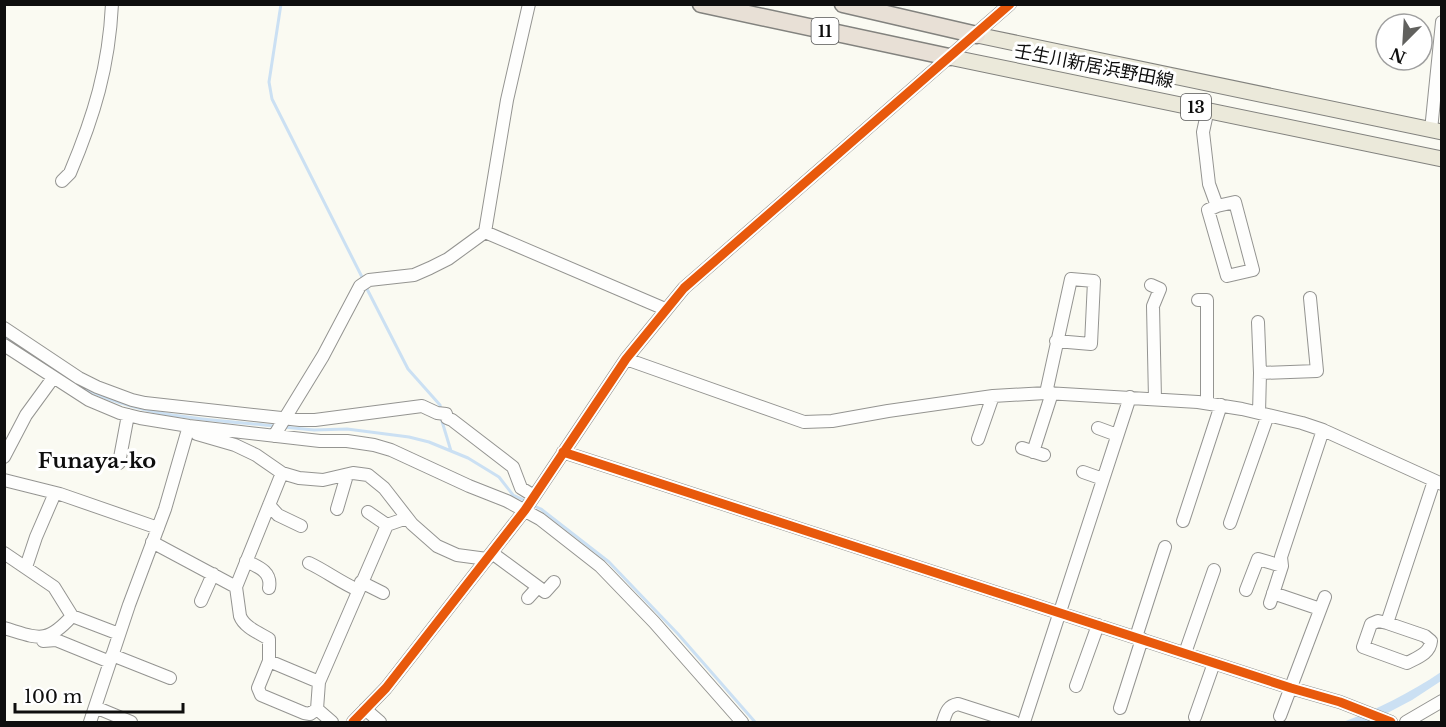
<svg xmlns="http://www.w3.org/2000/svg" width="1446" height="727" font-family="'Libre Baskerville','Noto Sans JP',serif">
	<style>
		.water { fill: #cbe0f3 }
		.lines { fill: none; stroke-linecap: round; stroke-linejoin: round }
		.stream { stroke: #cbe0f3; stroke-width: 3 }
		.minor-casing { stroke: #949491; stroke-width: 14 }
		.major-casing { stroke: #82827e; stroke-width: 17 }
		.highway-casing { stroke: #82827e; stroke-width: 19 }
		.minor { stroke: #fefefd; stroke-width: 12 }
		.major { stroke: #ebe9da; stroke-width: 15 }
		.highway { stroke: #e8e0d6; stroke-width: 16 }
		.cycleway-casing { stroke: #fff; stroke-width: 13 }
		.cycleway { stroke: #e8590c; stroke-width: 9 }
		.labels { text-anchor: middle; stroke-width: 6; stroke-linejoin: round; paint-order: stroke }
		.shield { fill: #fff; stroke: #565656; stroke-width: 1.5 }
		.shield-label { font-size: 16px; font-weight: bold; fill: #0e0e0e }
		.street-label { font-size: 18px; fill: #0e0e0e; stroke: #fff }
		.quarter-label { font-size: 21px; font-weight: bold; fill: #0e0e0e; stroke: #fff }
	</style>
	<rect width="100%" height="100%" fill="#fafaf2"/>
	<path class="water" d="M 1441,672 L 1441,681 L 1412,700 L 1376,719 L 1370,722 L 1343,722 C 1378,709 1410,693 1441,672 Z"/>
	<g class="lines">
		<path class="stream" d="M 281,4 L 269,82 L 272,99 L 364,281
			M 366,287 L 408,369 L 440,405 L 441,411
			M 4,337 L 27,353
			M 71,381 C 133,418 206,419 276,426
			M 441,418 L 451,451
			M 283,427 L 314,430 L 347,429 L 409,437 L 429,442 L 468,458 L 499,477 L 513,495 L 526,501
			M 532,505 L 541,509 L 609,562 L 678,634 L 755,722"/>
		<g class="minor-casing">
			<path id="minor" d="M 1208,109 L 1203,132 L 1209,184 L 1217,206 L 1235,202 L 1253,270 L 1227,276 L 1208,210 L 1217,206
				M 1431,130 L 1442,22
				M 62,181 L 70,173 C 94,116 109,67 112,4
				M 485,232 L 665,309
				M 1151,285 L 1160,289 L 1153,306 L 1155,399
				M 1198,300 L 1207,300 L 1207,403
				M 1258,322 L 1260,373 L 1259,413
				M 4,328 L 79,378 L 97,387 L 132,400 L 145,403 L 300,420 L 315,420 L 422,406 L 437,413 L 446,414 L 447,418 L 452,420 L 513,467 L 521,488 L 534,496
				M 4,345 L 89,400 L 120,413 L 140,418 L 189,426 L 320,441 L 347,441 L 374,445 L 391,450 L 469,486 L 507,501 L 540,519 L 600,566 L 654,622 L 742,722
				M 626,359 L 804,422 L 832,421 L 888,411 L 993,396 L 1046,393 L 1198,402 L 1242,409 L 1302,423 L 1323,430 L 1442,484
				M 1260,373 L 1317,371 L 1310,298
				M 1046,393 L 1071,279 L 1094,281 L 1091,344 L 1056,341
				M 1098,428 L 1117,435
				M 197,434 L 235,445 L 256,455 L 282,473 L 299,478 L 323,480 L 353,473 L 368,475 L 384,488 L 412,524 L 437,546 L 457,555 L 487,559
				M 274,436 L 323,356 L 360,286 L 369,280 L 414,275 L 430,268 L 448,259 L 485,232 L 507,100 L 529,4
				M 978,439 L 993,396
				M 1022,448 L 1044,455
				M 563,452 L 1291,688 L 1340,702 L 1391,722
				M 1033,452 L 1052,393
				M 4,457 L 26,415 L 53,378
				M 119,463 L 128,415
				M 1083,472 L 1103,479
				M 282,473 L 236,587 L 240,616 C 244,627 259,633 269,639 L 269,661 L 258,688 L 261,695 L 304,713 L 310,714 L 317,709 L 332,722
				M 4,480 L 60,494 L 158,528
				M 269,505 L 278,515 L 301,526
				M 337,509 L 347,475
				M 368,512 L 387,525
				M 1183,521 L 1221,405
				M 1230,523 L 1268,415
				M 152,542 L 236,587
				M 4,553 L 54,587 L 72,616
				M 492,553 L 545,592 L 554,582
				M 246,561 C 259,567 272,572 269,588
				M 309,563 C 326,571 340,582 358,590
				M 26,567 L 36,537 L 55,493
				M 361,582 L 383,593
				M 1246,590 L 1258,559 L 1282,566
				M 1273,593 L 1320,609
				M 528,598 L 538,587
				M 201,601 L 213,574
				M 1270,603 L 1282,566 L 1281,557 L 1323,430
				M 1387,623 L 1425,636 L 1431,641 C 1430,654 1416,658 1407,663 L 1363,647 L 1371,624 L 1378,621 L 1387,623 L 1434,481
				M 4,628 C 38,638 46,645 72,616 L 119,634
				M 1136,637 L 1165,547
				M 43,641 L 56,640 L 110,662
				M 1185,653 L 1214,570
				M 112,655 L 170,678
				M 269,661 L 319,682 L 317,709
				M 319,682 L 387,525 L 407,518
				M 1076,686 L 1098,625
				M 95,707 L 131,722
				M 1120,708 L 1142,639
				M 365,709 L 380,722
				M 1280,716 L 1325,597
				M 1195,717 L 1214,663
				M 90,722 L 129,605 L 165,509 L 189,426
				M 353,722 L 386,688 L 525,510 L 626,359 L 684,288 L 1010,4
				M 943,722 C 946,713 947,706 958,704 L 1014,722
				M 1024,722 L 1130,397
				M 1406,722 L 1442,701"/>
		</g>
		<g class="major-casing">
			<path id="major" d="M 977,35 L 1442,132
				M 949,57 L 1442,159"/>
		</g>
		<g class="highway-casing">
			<path id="highway" d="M 701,4 L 949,57
				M 843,4 L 977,35"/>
		</g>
		<use href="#minor" class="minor"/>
		<use href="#major" class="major"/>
		<use href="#highway" class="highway"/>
		<g class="cycleway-casing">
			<path id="cycleway" d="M 563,452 L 1291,688 L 1340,702 L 1391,722
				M 353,722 L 386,688 L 525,510 L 626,359 L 684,288 L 1010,4"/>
		</g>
		<use href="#cycleway" class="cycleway"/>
	</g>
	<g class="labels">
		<g class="shield">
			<rect x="811.5" y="18" width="27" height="26" rx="4.5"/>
			<rect x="1181" y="94" width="30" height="26" rx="4.5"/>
		</g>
		<g class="shield-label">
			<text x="825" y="37">11</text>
			<text x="1196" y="113">13</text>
		</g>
		<g class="street-label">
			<text transform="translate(1094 66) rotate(11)" y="6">壬生川新居浜野田線</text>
		</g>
		<g class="quarter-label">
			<text x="97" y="468">Funaya-ko</text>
		</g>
	</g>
	<rect width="1446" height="727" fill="none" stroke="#0e0e0e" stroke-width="12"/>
	<g transform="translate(1404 42) rotate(204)"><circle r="28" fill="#ffffff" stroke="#9f9f9f" stroke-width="1.5"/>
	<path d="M0-4.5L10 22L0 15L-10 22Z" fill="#61615e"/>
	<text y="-9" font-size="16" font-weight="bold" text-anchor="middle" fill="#0e0e0e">N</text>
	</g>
	<path d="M15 703v9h168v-9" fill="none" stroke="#0e0e0e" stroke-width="3"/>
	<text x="24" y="703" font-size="18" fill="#0e0e0e" stroke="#ffffff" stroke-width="4.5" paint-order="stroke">100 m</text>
</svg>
